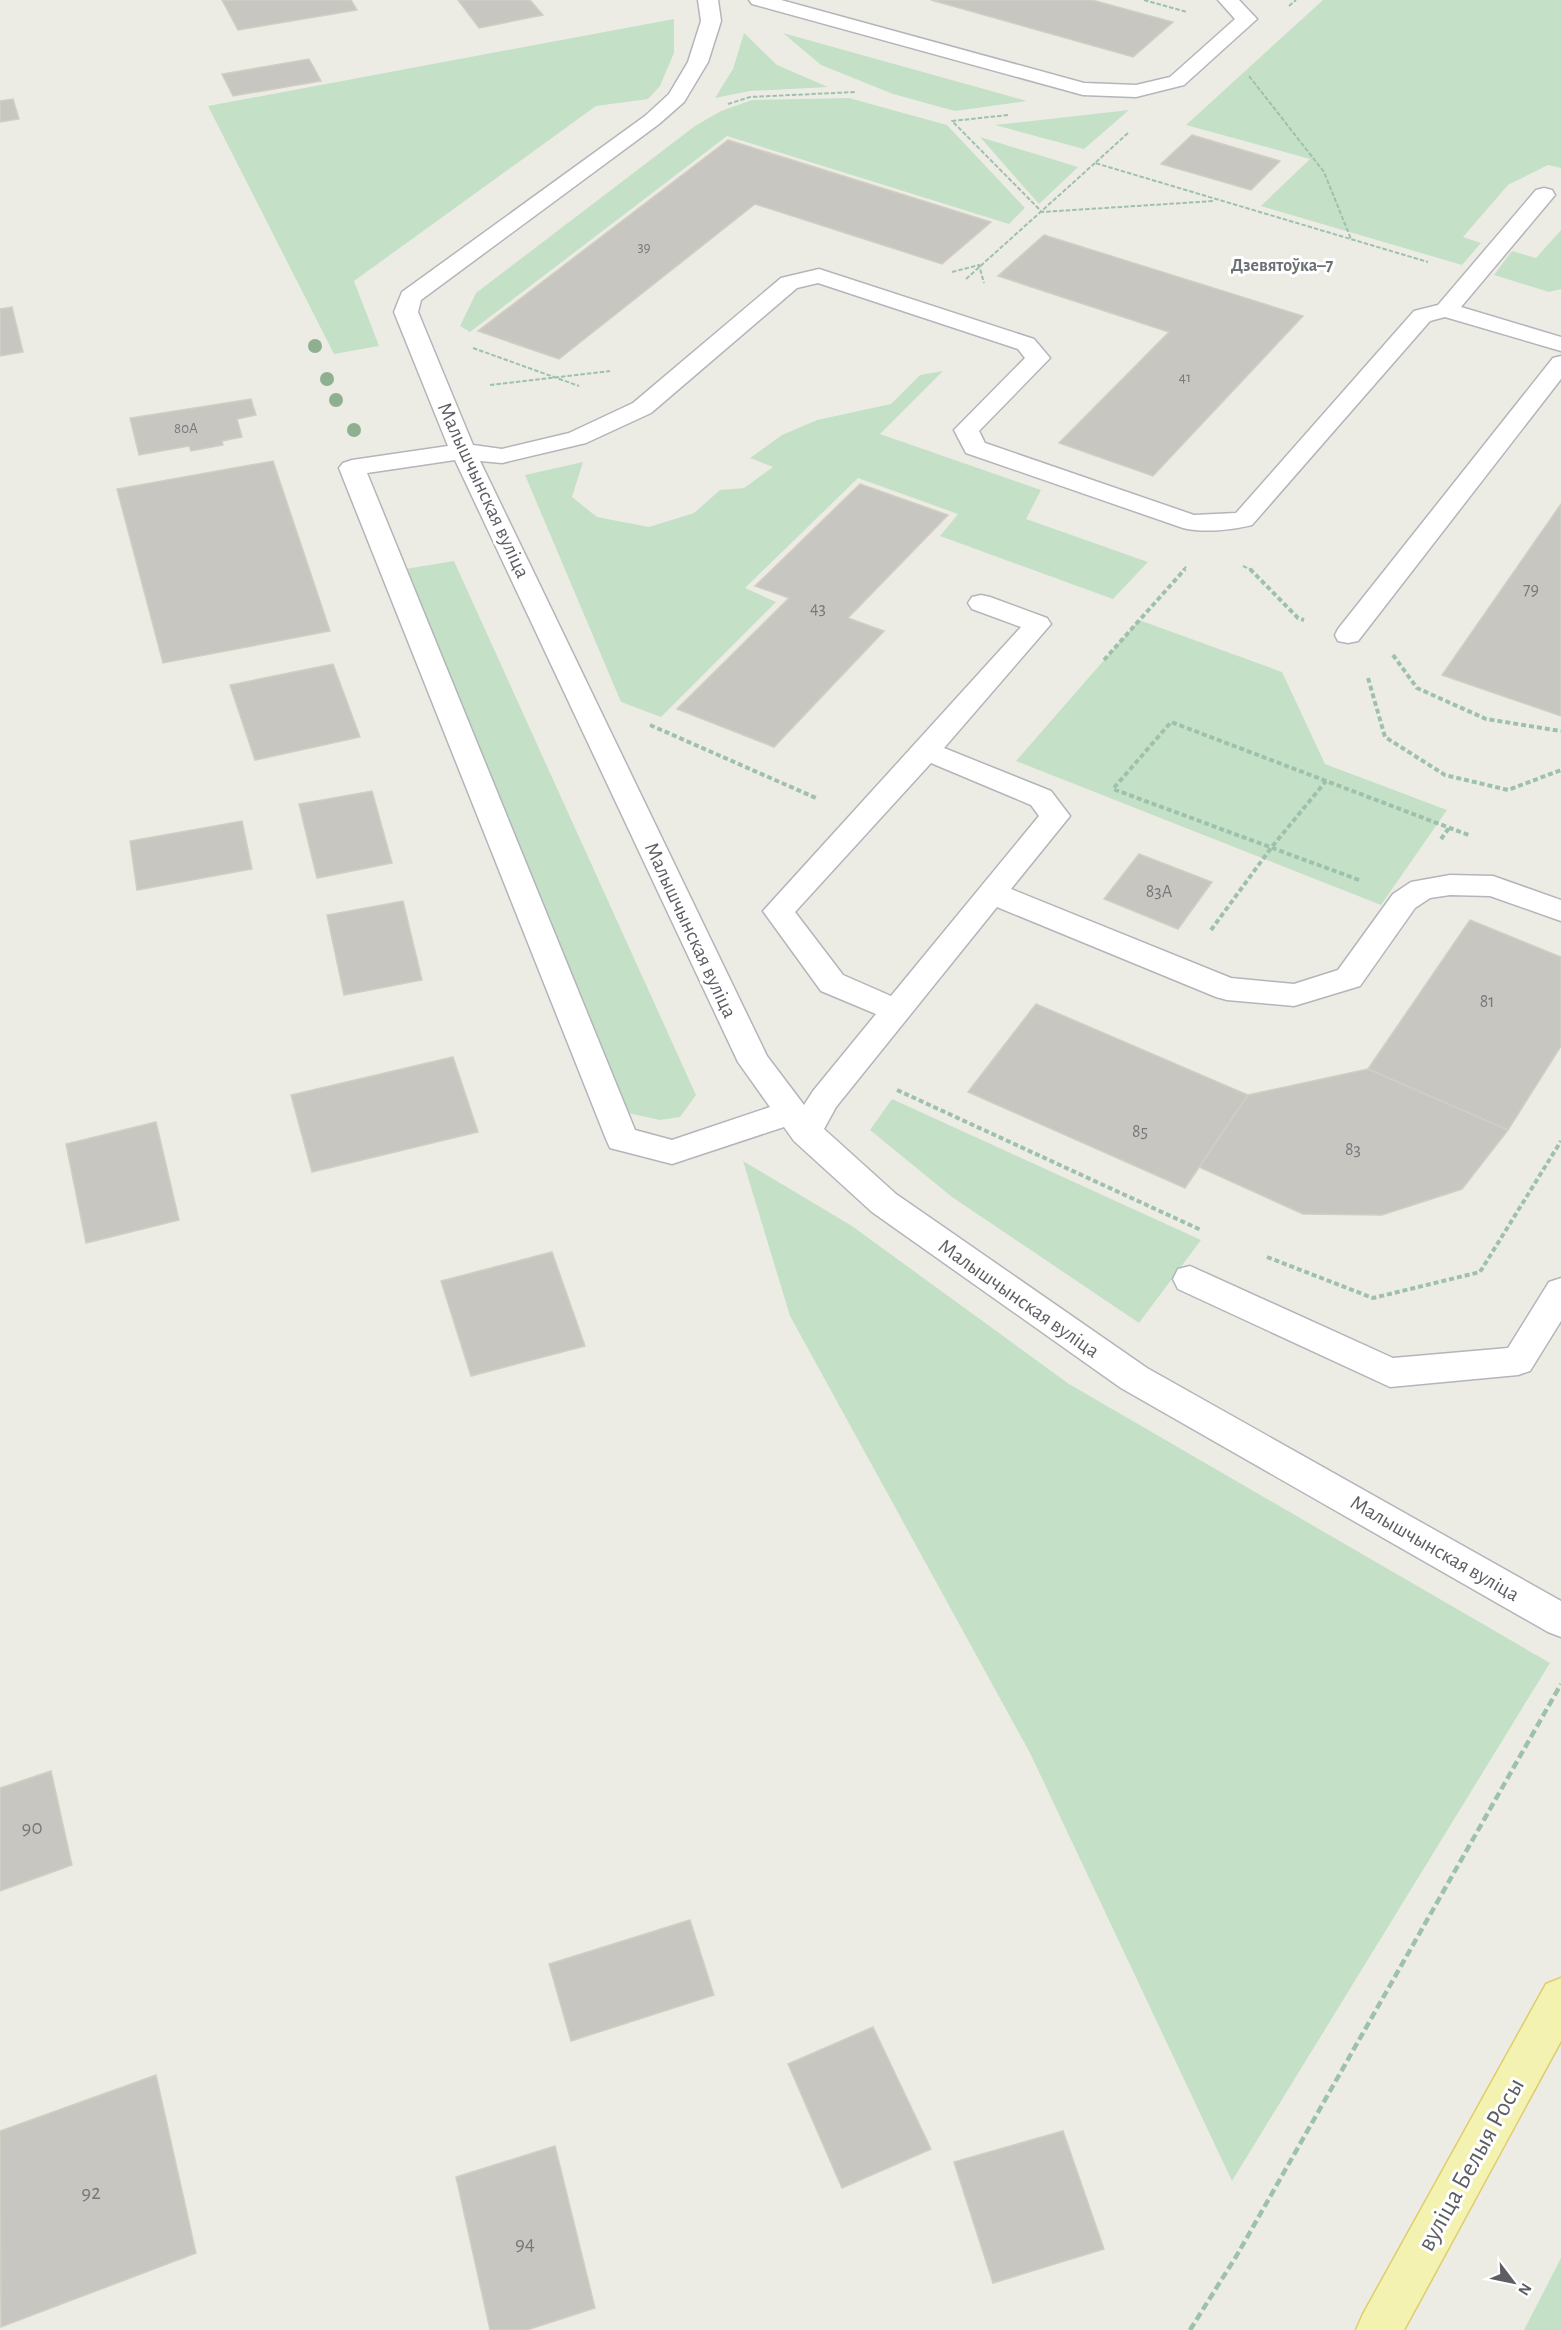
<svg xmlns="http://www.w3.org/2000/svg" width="1561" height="2330" font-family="'Alegreya Sans',sans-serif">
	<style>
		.green { fill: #c4e1c8 }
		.building { fill: #c8c6c1; stroke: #d1cec3; stroke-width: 1.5 }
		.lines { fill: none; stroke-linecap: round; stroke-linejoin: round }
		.minor-casing { stroke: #b4b5ba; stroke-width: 3 }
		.major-casing { stroke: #dfcd6b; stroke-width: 3 }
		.path-far2 { stroke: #9ec1ac; stroke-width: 2; stroke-dasharray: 4.5 2; stroke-linecap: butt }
		.path-far1 { stroke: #9ec1ac; stroke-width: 4; stroke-dasharray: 5 3; stroke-linecap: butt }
		.path { stroke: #9ec1ac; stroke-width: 4.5; stroke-dasharray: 8 4; stroke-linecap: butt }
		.minor { fill: #fff; fill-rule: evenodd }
		.major { fill: #f4f2b1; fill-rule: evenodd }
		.tree { fill: #8eb090 }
		.labels { text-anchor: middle; stroke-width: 6; stroke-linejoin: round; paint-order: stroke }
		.far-number-label { font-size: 15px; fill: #77787a }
		.far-neighbourhood-label { font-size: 18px; font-weight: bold; fill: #6d7075; stroke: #fff }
		.number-label { font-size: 18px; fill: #77787a }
		.street-label { font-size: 21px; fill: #5c5e63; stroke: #fff }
		.near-number-label { font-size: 21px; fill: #77787a }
		.near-street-label { font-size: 26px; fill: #5c5e63; stroke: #fff }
	</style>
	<rect width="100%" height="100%" fill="#edece4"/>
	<path class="green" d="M 1323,0 L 1561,0 L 1561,168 L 1548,165 L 1508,185 L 1463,237 L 1481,243 L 1462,265 L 1261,206 L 1310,159 L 1186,125 Z
		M 674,19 L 674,53 L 660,86 L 648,99 L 596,106 L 354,281 L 379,346 L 334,354 L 208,106 Z
		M 744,33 L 777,65 L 828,87 L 750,91 L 715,98 L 733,69 Z
		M 783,33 L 1027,101 L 955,111 L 893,94 L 821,65 Z
		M 849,98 L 947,125 L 1025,208 L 1009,224 L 727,136 L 470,332 L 460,326 L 476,293 L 695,126 L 721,111 L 752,100 Z
		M 1129,110 L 1084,149 L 995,125 Z
		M 980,137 L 1078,167 L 1039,204 Z
		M 1561,230 L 1561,289 L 1549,292 L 1494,275 L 1512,251 L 1536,258 Z
		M 943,371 L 880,434 L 1041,490 L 1026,519 L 1148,562 L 1113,599 L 940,536 L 958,514 L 858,478 L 745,588 L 776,602 L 661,717 L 621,702 L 525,475 L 583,462 L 572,497 L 597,517 L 649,527 L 694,513 L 720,490 L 744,488 L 773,467 L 750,458 L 782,435 L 817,420 L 891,404 L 920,375 Z
		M 454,561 L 696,1095 L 680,1117 L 660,1120 L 628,1113 L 405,569 Z
		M 1139,620 L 1282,672 L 1325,764 L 1447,810 L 1381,905 L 1016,761 Z
		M 892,1099 L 1201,1240 L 1139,1323 L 952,1197 L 870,1130 Z
		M 743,1161 L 852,1226 L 1069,1384 L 1550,1663 L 1232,2181 L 1030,1753 L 790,1316 Z
		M 1561,2258 L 1561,2330 L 1524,2330 Z"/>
	<path class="building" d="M 222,0 L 351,0 L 357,10 L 238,30 Z
		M 458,0 L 530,0 L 543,15 L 479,28 Z
		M 931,0 L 1092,0 L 1173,22 L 1133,57 Z
		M 309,59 L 321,81 L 233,96 L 222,74 Z
		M 13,99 L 19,119 L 0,122 L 0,101 Z
		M 1192,135 L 1280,161 L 1251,190 L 1161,164 Z
		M 728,140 L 991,222 L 942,264 L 755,204 L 559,359 L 478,331 Z
		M 1044,235 L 1303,316 L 1153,476 L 1059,443 L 1169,332 L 998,276 Z
		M 12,307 L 23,352 L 0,356 L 0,309 Z
		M 251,399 L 256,415 L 237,419 L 242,437 L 222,441 L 223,445 L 191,451 L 189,446 L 139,455 L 130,418 Z
		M 273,461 L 330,631 L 163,663 L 117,489 Z
		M 860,484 L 948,515 L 848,618 L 884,631 L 774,747 L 677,709 L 789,598 L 755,586 Z
		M 1561,504 L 1561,716 L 1442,675 Z
		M 333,664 L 360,737 L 255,760 L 230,685 Z
		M 372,791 L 392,863 L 317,878 L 299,804 Z
		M 242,821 L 252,869 L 137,890 L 130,841 Z
		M 1139,854 L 1212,882 L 1178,929 L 1104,899 Z
		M 403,901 L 422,980 L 344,995 L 327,915 Z
		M 1470,920 L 1561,957 L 1561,1046 L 1508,1130 L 1368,1069 Z
		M 1036,1004 L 1248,1095 L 1185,1188 L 968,1092 Z
		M 453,1057 L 478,1132 L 312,1172 L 291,1095 Z
		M 1368,1069 L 1508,1130 L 1462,1189 L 1382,1215 L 1303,1214 L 1199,1167 L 1248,1095 Z
		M 156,1122 L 179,1220 L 86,1243 L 66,1144 Z
		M 552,1252 L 585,1346 L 471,1376 L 441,1281 Z
		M 51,1771 L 72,1865 L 0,1891 L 0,1788 Z
		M 690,1920 L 714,1995 L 571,2041 L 549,1964 Z
		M 873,2027 L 931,2149 L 842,2188 L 788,2064 Z
		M 156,2075 L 196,2253 L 1,2327 L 0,2131 Z
		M 1063,2131 L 1104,2249 L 993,2283 L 954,2162 Z
		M 555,2146 L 595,2308 L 527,2330 L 490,2330 L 456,2177 Z"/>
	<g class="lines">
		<g class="minor-casing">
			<path id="minor" d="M 698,0 L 718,0 L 721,21 L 708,62 L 684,102 L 659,124 L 421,300 L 418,312 L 473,445 L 502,449 L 569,433 L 633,403 L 781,278 L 819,269 L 1034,339 L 1050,358 L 979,431 L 985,443 L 1194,515 L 1236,513 L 1414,311 L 1438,305 L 1536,190 L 1544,188 L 1552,190 L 1555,195 L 1461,307 L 1561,337 L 1561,351 L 1445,317 L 1430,321 L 1252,525 C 1232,530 1203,533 1183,528 L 966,453 L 954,430 L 1025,358 L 1018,349 L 818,283 L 797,288 L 651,413 L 586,443 L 502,463 L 480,461 L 767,1056 L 804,1105 L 813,1091 L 876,1014 L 821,991 L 763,911 L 1021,627 L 972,609 L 968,603 L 972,597 L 981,595 L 990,597 L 1047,618 L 1051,624 L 944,748 L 1051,791 L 1070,816 L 1011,889 L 1231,978 L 1294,984 L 1338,970 L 1393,894 L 1411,882 L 1450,875 L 1493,876 L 1561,900 L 1561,921 L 1490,896 L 1450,895 L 1430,898 L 1415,908 L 1360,986 L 1294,1006 L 1227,1000 L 1216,997 L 997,907 L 836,1107 L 824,1129 L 896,1194 L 1147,1368 L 1561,1601 L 1561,1637 L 1548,1632 L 1121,1388 L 872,1212 L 794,1141 L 784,1127 L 672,1164 L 610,1148 L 606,1139 L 339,468 L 343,463 L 352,460 L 448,446 L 394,312 L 402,292 L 645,116 L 669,94 L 688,62 L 701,21 ZM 455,460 L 738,1062 L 770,1107 L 672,1140 L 635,1130 L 367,473 ZM 931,763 L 1031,805 L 1039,816 L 891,996 L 843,975 L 795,912 Z
				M 749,0 L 781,0 L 1084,83 L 1136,85 L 1170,77 L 1235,19 L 1218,0 L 1239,0 L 1257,19 L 1184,85 L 1136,97 L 1083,95 L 752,4 Z
				M 1561,356 L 1561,379 L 1358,641 L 1348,643 L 1338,641 L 1335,635 L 1338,629 L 1553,358 Z
				M 1190,1266 L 1393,1358 L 1508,1348 L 1549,1282 L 1561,1278 L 1561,1321 L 1530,1371 L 1518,1375 L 1390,1387 L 1178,1289 L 1173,1279 L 1178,1269 Z"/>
		</g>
		<g class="major-casing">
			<path id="major" d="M 1561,1978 L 1561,2041 L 1404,2330 L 1356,2330 L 1363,2314 L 1546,1984 Z"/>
		</g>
		<path class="path-far2" d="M 1144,0 L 1187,12
			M 1289,6 L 1296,0
			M 1249,76 L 1324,172 L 1351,239
			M 728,104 L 750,97 L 855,92
			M 1008,115 L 952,121 L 1042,212 L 1214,201
			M 1128,133 L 1095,163 L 1428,262
			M 952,272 L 979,265 L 984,283
			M 966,279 L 1095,163
			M 473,348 L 579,386
			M 490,385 L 610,371
			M 1243,566 L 1252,570
			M 1183,570 L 1187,566"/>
		<path class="path-far1" d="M 1250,569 L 1298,618 L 1304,620
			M 1393,655 L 1417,688 L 1486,719 L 1561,731
			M 1104,660 L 1185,569
			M 1368,678 L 1385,737 L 1445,775 L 1508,790 L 1561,770
			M 650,725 L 816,798
			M 1441,839 L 1449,828
			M 1359,880 L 1113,789 L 1171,722 L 1471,836
			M 1211,930 L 1271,848 L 1326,781
			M 897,1090 L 1201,1230
			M 1267,1257 L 1373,1298 L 1480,1272 L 1561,1141"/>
		<path class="path" d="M 1190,2330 L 1237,2255 L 1561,1684"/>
		<use href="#minor" class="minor"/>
		<use href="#major" class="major"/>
	</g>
	<g class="tree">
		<circle cx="315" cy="346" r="7"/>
		<circle cx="327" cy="379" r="7"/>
		<circle cx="336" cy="400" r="7"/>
		<circle cx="354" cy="430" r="7"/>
	</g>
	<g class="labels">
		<g class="far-number-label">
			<text x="644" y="252">39</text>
			<text x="1185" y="382">41</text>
			<text x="186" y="433">80А</text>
		</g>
		<g class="far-neighbourhood-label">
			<text x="1282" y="271">Дзевятоўка–7</text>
		</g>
		<g class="number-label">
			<text x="1531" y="595">79</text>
			<text x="818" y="614">43</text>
			<text x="1159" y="897">83А</text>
			<text x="1487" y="1007">81</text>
			<text x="1140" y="1137">85</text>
			<text x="1353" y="1155">83</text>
		</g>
		<g class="street-label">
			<text transform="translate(484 490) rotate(65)" y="7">Малышчынская вуліца</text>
			<text transform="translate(691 930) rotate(65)" y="7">Малышчынская вуліца</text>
			<text transform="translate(1019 1298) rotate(35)" y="7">Малышчынская вуліца</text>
			<text transform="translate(1435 1548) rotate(30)" y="7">Малышчынская вуліца</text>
		</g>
		<g class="near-number-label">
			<text x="32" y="1834">90</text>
			<text x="91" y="2199">92</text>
			<text x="525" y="2250">94</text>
		</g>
		<g class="near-street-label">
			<text transform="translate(1470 2164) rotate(-61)" y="9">вуліца Белыя Росы</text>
		</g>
	</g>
	<g transform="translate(1513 2282) rotate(122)" stroke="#ffffff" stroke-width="4.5" paint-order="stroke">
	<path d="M0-4.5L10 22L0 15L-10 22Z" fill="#5c5e63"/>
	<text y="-9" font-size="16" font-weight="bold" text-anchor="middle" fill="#5c5e63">N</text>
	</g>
</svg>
